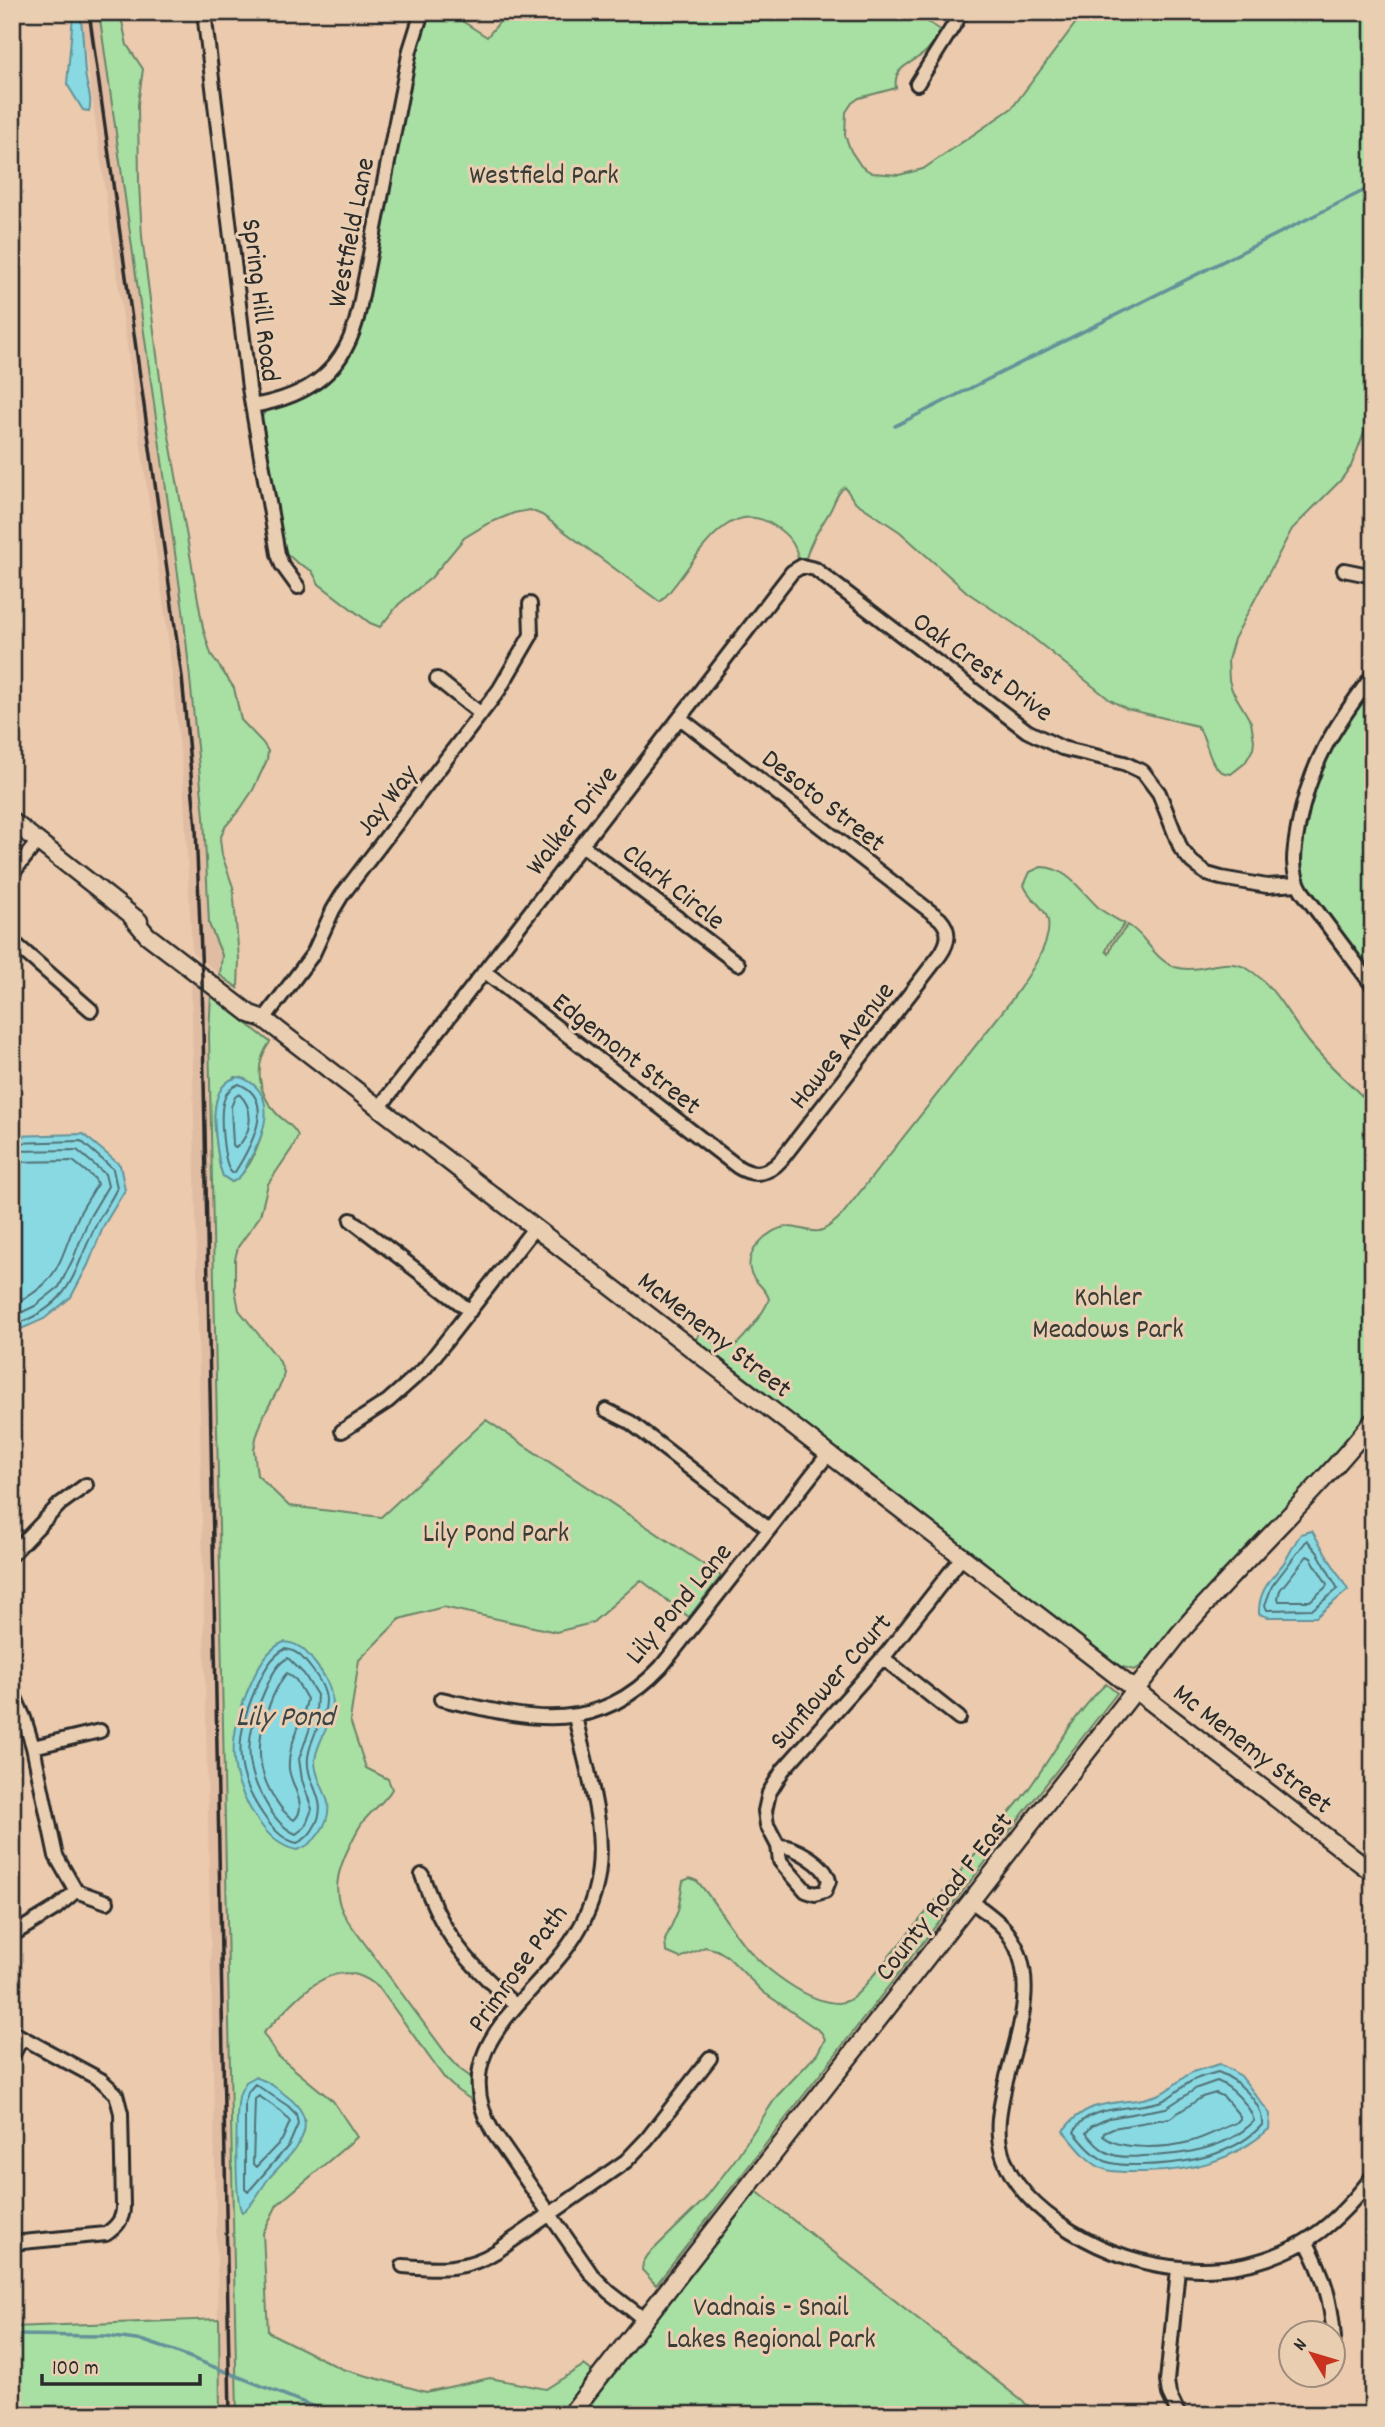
<svg xmlns="http://www.w3.org/2000/svg" width="1385" height="2427" font-family="Dekko,sans-serif">
	<style>
		.built { fill: #e0bca3 }
		.green { fill: #a8dfa3; stroke: #6a8567; stroke-width: 2; fill-rule: evenodd }
		.water { fill: #89d9e3; stroke: #639399; stroke-width: 2 }
		.lines { fill: none; stroke-linecap: round; stroke-linejoin: round }
		.shore { stroke: #517175; stroke-width: 2 }
		.stream { stroke: #639399; stroke-width: 3.5 }
		.minor-casing { stroke: #2b2b2b; stroke-width: 18 }
		.tertiary-casing { stroke: #2b2b2b; stroke-width: 21 }
		.minor { stroke: #eaceb1; stroke-width: 12 }
		.tertiary { stroke: #eaceb1; stroke-width: 16 }
		.rail { stroke: #2b2b2b; stroke-width: 3.5 }
		.labels { text-anchor: middle; stroke-width: 6; stroke-linejoin: round; paint-order: stroke }
		.park-label { font-size: 28px; fill: #383d37; stroke: #eaceb1 }
		.street-label { font-size: 28px; fill: #2b2b2b; stroke: #eaceb1 }
		.water-label { font-size: 30px; font-style: italic; fill: #394547; stroke: #eaceb1 }
	</style>
	<rect width="100%" height="100%" fill="#ebcaae"/>
	<filter id="ink" filterUnits="userSpaceOnUse"><feTurbulence type="fractalNoise" baseFrequency=".0143" numOctaves="2"/><feDisplacementMap in="SourceGraphic" scale="14" xChannelSelector="R" yChannelSelector="G"/><feConvolveMatrix kernelMatrix="1 2 1 2 8 2 1 2 1" color-interpolation-filters="sRGB"/></filter>
	<g filter="url(#ink)">
		<path class="built" d="M 80,12 L 99,12 L 228,937 L 227,980 L 192,952 L 183,776 L 167,630 Z
			M 191,974 L 212,989 L 240,2390 L 305,2415 L 220,2415 Z"/>
		<path class="green" d="M 99,12 L 120,12 L 127,45 L 143,69 L 138,104 L 139,183 L 142,237 L 163,402 L 203,628 L 211,654 L 234,688 L 241,720 L 263,743 L 268,751 L 267,760 L 253,790 L 241,808 L 225,827 L 220,839 L 222,855 L 233,887 L 239,959 L 238,988 L 220,975 L 222,955 L 209,924 L 204,816 L 183,610 Z
			M 430,12 L 448,12 L 487,37 L 508,12 L 911,12 L 941,30 C 936,39 931,48 923,54 C 909,65 893,67 896,88 L 859,98 L 852,103 L 846,112 L 845,135 L 851,151 L 861,166 L 872,173 L 899,175 L 923,169 L 1012,108 L 1084,12 L 1373,12 L 1373,410 L 1351,466 L 1340,481 L 1292,529 L 1234,639 L 1228,660 L 1229,680 L 1232,690 L 1251,722 L 1254,740 L 1253,749 L 1245,763 L 1231,774 C 1206,773 1210,740 1197,726 L 1127,709 L 1110,700 L 1022,629 L 968,593 L 900,532 L 854,501 L 845,487 C 837,492 835,502 830,511 C 821,527 811,539 806,558 L 798,558 C 796,543 786,533 773,525 C 722,492 690,575 660,602 L 542,515 L 530,510 L 514,513 L 487,524 L 464,538 L 431,578 L 399,604 L 380,627 L 370,623 L 319,584 L 312,571 L 296,562 L 287,554 L 283,540 L 261,418 L 265,412 C 312,397 339,385 359,337 L 418,48 Z
			M 1373,685 L 1373,975 L 1308,890 C 1297,869 1300,850 1304,826 C 1316,768 1338,732 1373,685 Z
			M 1041,867 C 1068,867 1082,893 1100,909 C 1108,915 1116,919 1125,924 L 1110,942 L 1106,951 L 1109,954 L 1113,943 L 1128,925 C 1147,936 1153,959 1175,967 C 1200,975 1223,955 1248,969 C 1275,985 1290,1019 1309,1042 C 1329,1066 1352,1085 1373,1107 L 1373,1408 L 1317,1475 L 1211,1585 L 1143,1665 L 1134,1670 L 1119,1666 L 696,1340 L 701,1330 C 707,1336 719,1350 728,1349 C 739,1348 766,1309 769,1299 C 766,1288 755,1283 751,1273 C 743,1253 768,1228 787,1227 C 798,1226 807,1233 819,1231 C 828,1229 834,1222 841,1216 L 1010,1002 C 1023,984 1056,940 1047,917 C 1042,904 1028,898 1024,885 L 1030,872 Z
			M 211,995 L 270,1042 C 254,1064 257,1092 276,1113 C 283,1121 294,1125 298,1136 L 293,1147 L 268,1184 L 260,1216 L 238,1247 L 235,1259 L 235,1289 L 239,1310 L 279,1360 L 284,1372 L 282,1382 L 264,1415 L 256,1438 L 254,1450 L 257,1475 L 289,1506 L 381,1517 L 486,1420 L 721,1576 L 689,1617 L 641,1580 L 592,1623 L 556,1632 L 443,1607 L 400,1619 L 359,1660 L 350,1720 L 366,1768 L 388,1779 L 392,1789 C 386,1800 375,1808 367,1817 C 359,1825 355,1835 350,1845 C 337,1871 330,1895 348,1921 L 448,2056 L 461,2070 L 471,2077 L 472,2100 L 458,2091 L 445,2079 L 380,1989 C 334,1945 295,2003 263,2033 L 278,2056 L 333,2101 L 357,2137 L 277,2205 L 263,2233 L 268,2332 L 342,2369 L 426,2392 L 490,2378 L 546,2389 L 584,2365 L 593,2372 L 560,2415 L 237,2415 L 209,1034 ZM 236,1077 C 246,1082 257,1086 262,1097 C 272,1118 253,1172 232,1182 L 223,1176 L 220,1167 C 216,1140 204,1090 236,1077 Z
			M 1106,1684 L 1117,1693 L 656,2285 L 642,2270 L 643,2263 L 648,2255 L 704,2200 L 734,2161 L 777,2096 L 817,2054 L 825,2039 L 821,2032 L 763,1992 L 727,1956 L 717,1950 L 705,1947 L 680,1958 L 666,1952 L 665,1940 L 678,1911 L 683,1881 L 690,1878 L 697,1881 C 715,1901 728,1926 746,1947 C 765,1969 808,2003 838,2003 C 848,2003 855,1997 861,1990 L 1021,1799 C 1050,1762 1071,1716 1106,1684 Z
			M 755,2190 L 1040,2415 L 580,2415 Z
			M 219,2319 L 220,2415 L 12,2415 L 12,2327 Z"/>
		<path class="water" d="M 73,15 L 80,15 C 84,35 83,53 85,72 C 86,86 93,98 89,111 L 83,110 L 67,84 Z
			M 240,1077 C 280,1092 265,1134 249,1161 C 245,1170 241,1178 232,1182 L 223,1176 L 220,1167 C 216,1141 203,1082 240,1077 Z
			M 83,1134 L 120,1165 L 125,1190 L 104,1225 L 88,1265 L 71,1297 L 44,1319 L 12,1333 L 12,1136 Z
			M 1312,1531 L 1348,1590 L 1316,1617 L 1268,1617 L 1259,1614 C 1258,1592 1270,1580 1283,1564 C 1290,1554 1294,1543 1301,1534 Z
			M 284,1642 C 299,1643 306,1651 314,1662 C 333,1684 337,1704 325,1731 C 321,1741 315,1751 315,1762 C 315,1777 325,1789 328,1803 C 331,1822 315,1845 297,1850 C 281,1847 268,1835 259,1822 C 225,1775 228,1734 251,1683 C 258,1667 267,1649 284,1642 Z
			M 1220,2064 L 1241,2076 L 1270,2114 L 1269,2129 C 1233,2161 1192,2171 1145,2172 C 1133,2172 1118,2173 1107,2170 C 1088,2165 1076,2144 1063,2131 C 1092,2091 1128,2109 1162,2093 C 1172,2088 1179,2080 1189,2074 C 1198,2069 1210,2067 1220,2064 Z
			M 255,2077 C 268,2081 278,2089 288,2097 C 326,2127 291,2153 269,2178 C 261,2188 253,2206 242,2212 C 234,2200 236,2113 239,2097 C 240,2091 243,2087 246,2082 Z"/>
		<g class="lines">
			<path class="shore" d="M 239,1084 C 278,1100 250,1148 235,1172 L 232,1173 C 223,1164 219,1114 224,1100 C 226,1092 231,1087 239,1084 Z
				M 239,1094 C 255,1109 252,1134 236,1148 L 233,1145 L 231,1107 L 235,1097 Z
				M 12,1143 L 81,1141 L 113,1169 L 117,1188 C 112,1199 104,1210 98,1221 C 71,1273 76,1303 12,1326
				M 12,1151 L 77,1150 L 105,1174 L 108,1186 L 89,1218 L 73,1259 L 59,1287 L 35,1306 L 12,1317
				M 12,1162 L 73,1161 L 95,1179 L 97,1184 C 92,1194 85,1203 80,1213 C 58,1258 64,1281 12,1305
				M 1307,1540 L 1318,1553 L 1338,1589 L 1313,1609 L 1267,1610 L 1265,1605 L 1272,1586 Z
				M 1307,1556 L 1311,1558 L 1327,1584 L 1326,1587 L 1310,1601 L 1279,1601 L 1278,1598 L 1280,1590 Z
				M 285,1649 C 297,1650 303,1658 310,1667 C 344,1709 314,1717 308,1757 C 305,1786 332,1800 313,1829 C 309,1836 304,1840 297,1843 C 283,1840 272,1828 264,1816 C 233,1773 235,1735 256,1688 C 263,1673 270,1657 285,1649 Z
				M 288,1658 L 304,1674 L 317,1695 L 316,1711 L 299,1759 L 302,1780 L 312,1809 L 305,1827 L 296,1834 C 282,1828 273,1816 266,1803 C 241,1763 247,1730 266,1688 C 271,1677 277,1663 288,1658 Z
				M 287,1673 L 296,1680 L 307,1699 C 303,1724 287,1744 289,1769 C 291,1786 309,1807 294,1820 C 285,1815 279,1805 273,1796 C 253,1763 258,1730 273,1696 C 277,1688 281,1679 287,1673 Z
				M 1218,2072 C 1237,2079 1264,2103 1262,2125 C 1233,2157 1183,2164 1142,2165 C 1131,2165 1115,2166 1105,2161 C 1092,2154 1083,2143 1074,2132 C 1087,2102 1139,2111 1164,2100 C 1174,2095 1182,2086 1192,2081 C 1200,2076 1209,2075 1218,2072 Z
				M 1217,2081 C 1232,2087 1250,2105 1254,2121 C 1228,2149 1179,2156 1143,2156 C 1134,2157 1120,2158 1111,2154 C 1101,2151 1093,2141 1086,2133 L 1092,2126 L 1109,2118 L 1166,2108 L 1197,2088 Z
				M 255,2084 L 288,2106 L 296,2114 L 298,2124 L 289,2145 L 248,2192 L 245,2189 L 245,2102 L 248,2092 Z
				M 1216,2093 L 1224,2097 L 1240,2116 L 1240,2119 L 1236,2123 C 1220,2129 1205,2138 1189,2142 C 1167,2148 1120,2151 1103,2136 L 1104,2132 L 1113,2128 L 1170,2118 L 1202,2097 Z
				M 259,2096 L 282,2112 L 290,2122 L 282,2140 L 256,2167 L 253,2164 L 255,2099 Z"/>
			<path class="stream" d="M 895,426 L 1373,186
				M 12,2335 L 106,2336 L 144,2341 L 174,2351 L 335,2415"/>
			<g class="minor-casing">
				<path id="minor" d="M 204,12 L 249,388 L 278,554 L 282,565 L 298,587
					M 917,84 L 962,12
					M 252,406 C 311,396 346,370 359,310 L 410,50 L 422,12
					M 1344,570 L 1373,576
					M 1373,675 C 1334,727 1310,762 1298,828 C 1294,850 1290,871 1302,891 L 1373,986
					M 437,679 L 481,714
					M 582,845 L 738,964
					M 12,874 L 38,841
					M 12,941 L 91,1010
					M 484,971 L 738,1167 C 754,1177 769,1174 781,1160 L 940,955 C 949,942 951,931 940,919 L 680,718
					M 264,1019 L 313,954 L 333,910 L 342,895 L 499,690 L 531,635 L 530,604
					M 379,1108 L 792,572 L 802,566 L 815,569 L 1027,731 L 1062,748 L 1124,763 L 1143,772 L 1159,793 L 1181,849 L 1192,862 L 1207,874 L 1221,878 L 1267,886 L 1298,884
					M 351,1220 L 470,1311
					M 606,1410 L 630,1422 L 769,1529
					M 342,1431 L 388,1401 L 425,1368 L 535,1227
					M 12,1554 L 60,1504 L 86,1485
					M 883,1658 L 959,1718
					M 12,1691 L 24,1718 L 33,1747 L 56,1856 L 76,1891 L 107,1902
					M 441,1699 C 525,1718 594,1739 661,1667 L 829,1453
					M 575,1716 C 587,1774 611,1835 594,1894 C 587,1918 574,1940 558,1959 C 515,2011 449,2057 493,2132 L 592,2275 L 609,2292 L 645,2320
					M 33,1747 L 100,1731
					M 778,1846 C 794,1845 826,1865 829,1881 L 825,1891 L 815,1894 L 806,1891 L 780,1861 L 778,1846 L 767,1825 L 765,1811 L 769,1793 L 783,1770 L 887,1653 L 963,1556
					M 422,1875 C 443,1937 468,1963 516,2006
					M 971,1901 C 982,1909 994,1917 1004,1928 C 1043,1974 1017,2034 1005,2085 C 1000,2108 995,2130 1002,2153 C 1012,2187 1042,2213 1071,2231 C 1141,2274 1230,2284 1304,2242 C 1332,2226 1354,2201 1373,2176
					M 12,1935 L 56,1908 L 76,1891
					M 12,2032 L 101,2080 L 116,2094 L 121,2113 L 123,2207 C 123,2220 116,2227 106,2234 L 12,2243
					M 12,2056 L 22,2038
					M 1306,2241 C 1324,2275 1331,2299 1334,2338
					M 403,2266 C 438,2269 466,2271 497,2251 L 626,2161 L 647,2139 L 710,2058
					M 1178,2269 L 1167,2381 L 1169,2394 L 1179,2415"/>
			</g>
			<g class="tertiary-casing">
				<path id="tertiary" d="M 12,821 L 139,921
					M 132,917 L 147,935 L 250,1014 L 264,1019 L 291,1040 L 1373,1873
					M 570,2415 L 1179,1634 C 1241,1561 1313,1497 1373,1421"/>
			</g>
			<use href="#minor" class="minor"/>
			<use href="#tertiary" class="tertiary"/>
			<path class="rail" d="M 89,12 L 182,677 L 196,828 L 202,977 L 230,2415"/>
		</g>
	</g>
	<g class="labels">
		<g class="park-label">
			<text x="544" y="183">Westfield Park</text>
			<text x="1108" y="1305">Kohler<tspan x="1108" dy="32">Meadows Park</tspan></text>
			<text x="496" y="1541">Lily Pond Park</text>
			<text x="771" y="2315">Vadnais - Snail<tspan x="771" dy="32">Lakes Regional Park</tspan></text>
		</g>
		<g class="street-label">
			<text transform="translate(349 232) rotate(-79)" y="10">Westfield Lane</text>
			<text transform="translate(263 300) rotate(83)" y="10">Spring Hill Road</text>
			<text transform="translate(984 665) rotate(36)" y="10">Oak Crest Drive</text>
			<text transform="translate(385 799) rotate(-52)" y="10">Jay Way</text>
			<text transform="translate(825 799) rotate(38)" y="10">Desoto Street</text>
			<text transform="translate(570 819) rotate(-52)" y="10">Walker Drive</text>
			<text transform="translate(675 885) rotate(38)" y="10">Clark Circle</text>
			<text transform="translate(840 1044) rotate(-52)" y="10">Hawes Avenue</text>
			<text transform="translate(628 1052) rotate(38)" y="10">Edgemont Street</text>
			<text transform="translate(716 1333) rotate(38)" y="10">McMenemy Street</text>
			<text transform="translate(677 1602) rotate(-50)" y="10">Lily Pond Lane</text>
			<text transform="translate(829 1680) rotate(-49)" y="10">Sunflower Court</text>
			<text transform="translate(1254 1747) rotate(38)" y="10">Mc Menemy Street</text>
			<text transform="translate(942 1895) rotate(-52)" y="10">County Road F East</text>
			<text transform="translate(516 1967) rotate(-54)" y="10">Primrose Path</text>
		</g>
		<g class="water-label">
			<text x="285" y="1725">Lily Pond</text>
		</g>
	</g>
	<rect width="1385" height="2427" fill="none" stroke="#eaceb1" stroke-width="42"/>
	<rect x="21" y="21" width="1343" height="2385" fill="none" stroke="#2b2b2b" stroke-width="2.5" filter="url(#ink)"/>
	<g transform="translate(1312 2354) rotate(308)"><circle r="33" fill="#eaceb1" stroke="#9e8d7b" stroke-width="2"/>
	<path d="M0-5L12 26L0 18L-12 26Z" fill="#c8321e"/>
	<text y="-10" font-size="19" font-weight="bold" text-anchor="middle" fill="#2b2b2b">N</text>
	</g>
	<path d="M42 2374v10h158v-10" fill="none" stroke="#2b2b2b" stroke-width="3.5"/>
	<text x="52" y="2374" font-size="21" fill="#2b2b2b" stroke="#eaceb1" stroke-width="5" paint-order="stroke">100 m</text>
</svg>
